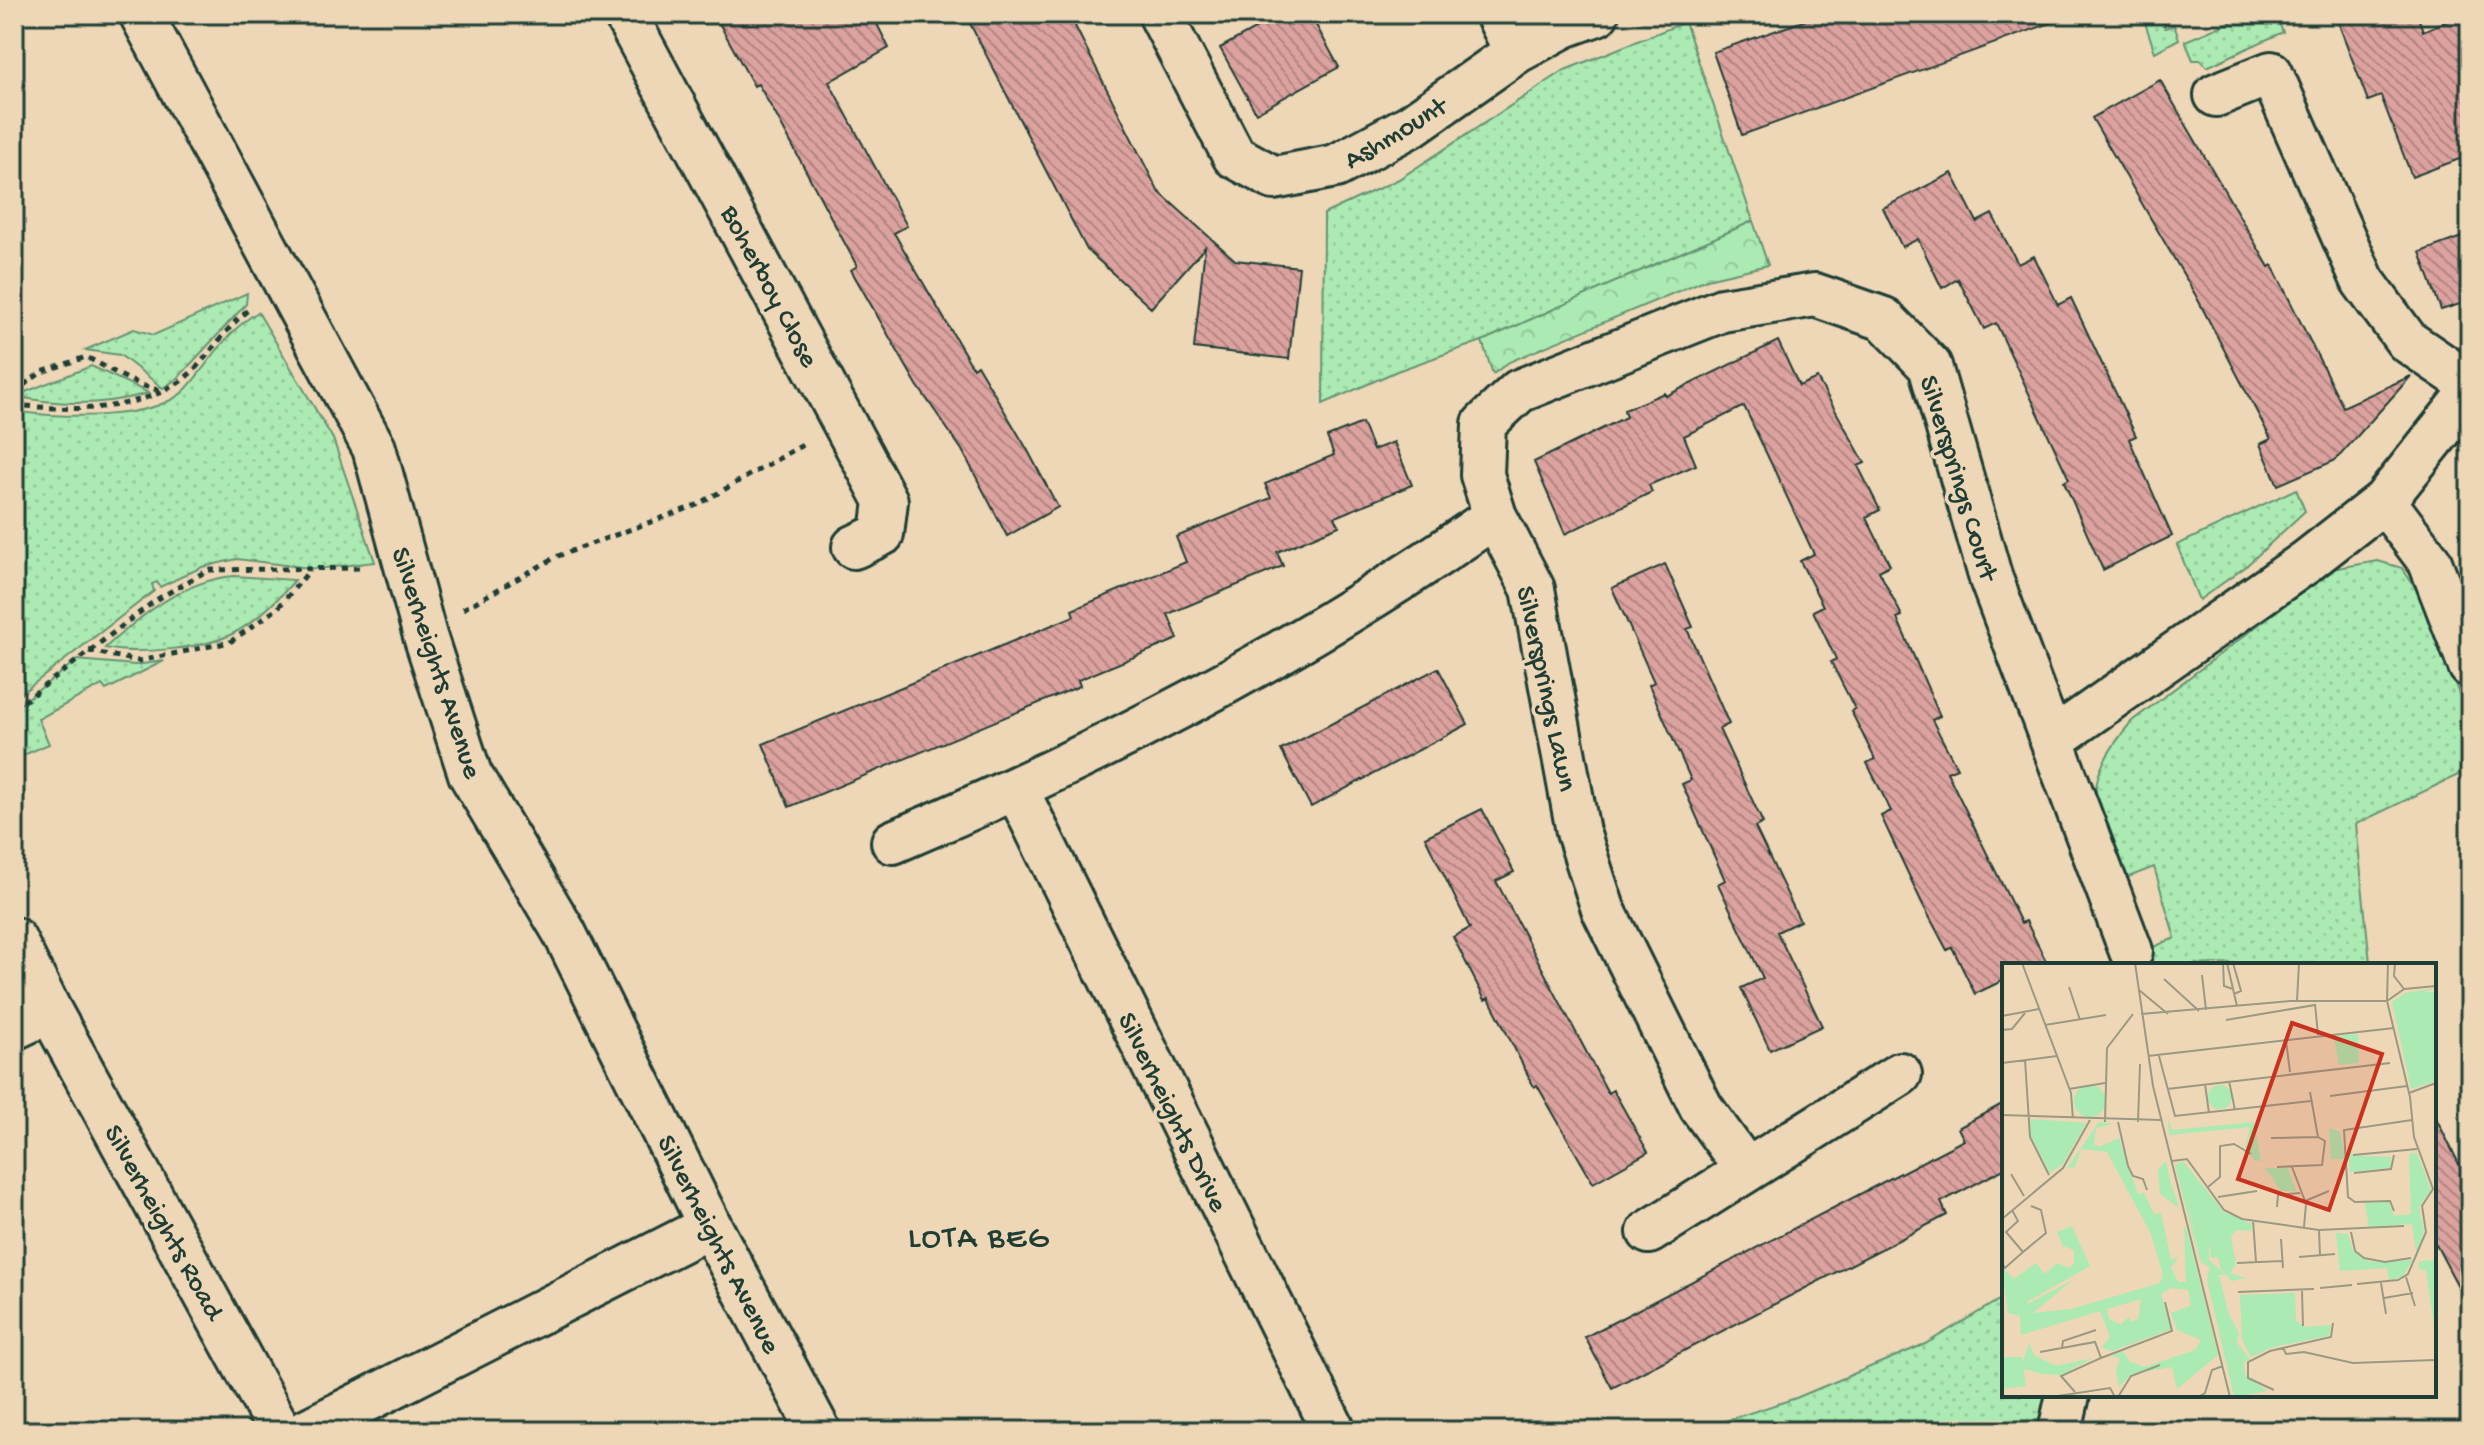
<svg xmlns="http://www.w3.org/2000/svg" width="2484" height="1445" font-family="'Gochi Hand',sans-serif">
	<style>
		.grass { fill: url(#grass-dots); stroke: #659473; stroke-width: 2 }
		.forest { fill: url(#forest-crowns); stroke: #659473; stroke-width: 2 }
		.building { fill: url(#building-back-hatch); stroke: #1f3d34; stroke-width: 2 }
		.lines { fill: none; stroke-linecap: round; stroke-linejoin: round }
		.street-casing { stroke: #1f3d34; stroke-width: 48 }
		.path { stroke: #1f3d34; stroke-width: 5; stroke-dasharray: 6 6; stroke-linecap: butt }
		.street { stroke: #edd7b6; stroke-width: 42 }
		.labels { text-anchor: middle; stroke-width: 7; stroke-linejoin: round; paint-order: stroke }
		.street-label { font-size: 28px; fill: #1f3d34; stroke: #edd7b6 }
		.quarter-label { font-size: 32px; letter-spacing: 2px; fill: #1f3d34; stroke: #edd7b6 }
		.inset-road { fill: none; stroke: #9b9982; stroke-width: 2 }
		.view { fill: #c8321e; fill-opacity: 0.15; stroke: #c8321e; stroke-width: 4 }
		.inset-edge { fill: none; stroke: #1f3d34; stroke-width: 4 }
	</style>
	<defs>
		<pattern id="grass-dots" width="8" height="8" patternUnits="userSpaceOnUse" patternTransform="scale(2)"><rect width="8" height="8" fill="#abeab2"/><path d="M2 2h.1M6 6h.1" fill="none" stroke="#93ca9a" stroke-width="1.8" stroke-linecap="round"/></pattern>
		<pattern id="forest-crowns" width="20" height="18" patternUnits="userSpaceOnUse" patternTransform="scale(2)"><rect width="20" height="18" fill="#abeab2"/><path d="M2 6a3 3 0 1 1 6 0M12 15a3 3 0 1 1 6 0" fill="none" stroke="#93ca9a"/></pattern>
		<pattern id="building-back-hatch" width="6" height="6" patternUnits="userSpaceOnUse" patternTransform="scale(2)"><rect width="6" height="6" fill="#dca29f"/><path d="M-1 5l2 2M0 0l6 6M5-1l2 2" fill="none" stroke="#b28582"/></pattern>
	</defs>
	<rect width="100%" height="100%" fill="#edd7b6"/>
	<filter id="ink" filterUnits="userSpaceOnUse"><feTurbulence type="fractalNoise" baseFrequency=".0125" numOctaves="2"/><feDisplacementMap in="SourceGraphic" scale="16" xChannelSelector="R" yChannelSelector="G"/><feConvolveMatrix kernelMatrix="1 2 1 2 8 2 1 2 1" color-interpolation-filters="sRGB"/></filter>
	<g filter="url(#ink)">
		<path class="grass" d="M 2142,14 L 2161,14 L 2165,28 L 2174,25 L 2179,39 L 2155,52 Z
			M 2250,14 L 2275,14 L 2283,32 L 2207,67 L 2201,60 L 2193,60 L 2185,41 Z
			M 1685,22 L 1753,221 L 1482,341 L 1397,371 L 1323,404 L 1324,214 L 1399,179 L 1565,70 Z
			M 247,293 L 246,304 L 178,378 L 163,388 L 120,355 L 85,350 L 134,329 L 154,335 Z
			M 258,312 L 333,439 L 375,562 L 317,569 L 237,559 L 202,567 L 160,587 L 157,582 L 152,584 L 154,591 L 14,699 L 14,411 C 55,418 157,422 187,388 C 211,361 226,331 258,312 Z
			M 91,366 L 149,393 C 106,405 59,406 15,396 Z
			M 2296,489 L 2305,511 L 2244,568 L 2199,600 L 2177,545 Z
			M 2378,561 L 2402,568 L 2417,590 L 2470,721 L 2468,749 L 2458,775 L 2356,824 L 2370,963 L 2151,965 L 2146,950 L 2175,938 L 2154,867 L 2126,878 C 2091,807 2078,786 2132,721 L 2332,569 Z
			M 234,576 L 295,580 C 277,601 258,620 234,633 C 205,649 136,655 105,648 C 141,615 185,580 234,576 Z
			M 77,660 L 135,665 L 164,661 L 106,690 L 102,685 L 38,719 L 49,744 L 19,757 L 14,748 L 14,709 Z
			M 2004,1297 L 2004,1395 L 2046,1395 L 2038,1431 L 1694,1431 L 1796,1398 L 1925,1344 Z"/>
		<path class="forest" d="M 1753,221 L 1768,265 L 1707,279 L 1509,362 L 1493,374 L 1482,341 Z"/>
		<path class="building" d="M 714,14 L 872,14 L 889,48 L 829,82 L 907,226 L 894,233 L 973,368 L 977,365 L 1027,449 L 1058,507 L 1007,536 L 962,450 L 917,385 L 851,270 L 857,266 L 777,117 L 758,84 L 754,86 Z
			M 965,14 L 1069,14 L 1158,191 L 1235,260 L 1299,267 L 1289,359 L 1194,348 L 1205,247 L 1151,308 L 1087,250 Z
			M 1282,14 L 1310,14 L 1339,67 L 1256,113 L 1220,48 Z
			M 1824,14 L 2058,14 L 2059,20 L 1742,135 L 1713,52 Z
			M 2335,14 L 2417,14 L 2423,31 L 2461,15 L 2470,38 L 2470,155 L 2412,177 L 2381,96 L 2368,101 Z
			M 2160,80 L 2269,267 L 2272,265 L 2343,407 L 2411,376 L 2336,460 L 2278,485 L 2260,444 L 2271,439 L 2196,296 L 2092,118 Z
			M 1952,173 L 1977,222 L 1992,214 L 2018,264 L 2034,256 L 2058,305 L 2071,298 L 2136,436 L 2129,439 L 2172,536 L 2103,570 L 2064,482 L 2069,479 L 1996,323 L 1984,329 L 1958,279 L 1942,288 L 1918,239 L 1902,247 L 1883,208 Z
			M 2470,234 L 2470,301 L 2441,310 L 2420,252 Z
			M 1778,341 L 1799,386 L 1817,378 L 1865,463 L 1858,466 L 1880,510 L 1866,517 L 1890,565 L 1879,571 L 1902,616 L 1897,618 L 1940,716 L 1932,720 L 1957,768 L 1947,772 L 2021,923 L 2026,921 L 2048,965 L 2004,965 L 2004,980 L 1975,994 L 1952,947 L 1947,950 L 1922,903 L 1881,816 L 1891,811 L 1867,763 L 1875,759 L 1851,711 L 1855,709 L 1831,662 L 1836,659 L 1813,611 L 1823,606 L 1800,561 L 1814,554 L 1744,406 L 1684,436 L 1696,465 L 1649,485 L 1652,492 L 1565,534 L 1534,462 L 1626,417 L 1624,410 L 1664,393 L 1666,396 Z
			M 1362,423 L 1373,450 L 1394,442 L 1412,485 L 1335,517 L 1339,526 L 1277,552 L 1283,566 L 1168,614 L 1178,639 L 1078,680 L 1080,686 L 789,807 L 763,744 L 1074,616 L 1072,610 L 1186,562 L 1176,537 L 1271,498 L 1265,484 L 1334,455 L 1327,437 Z
			M 1665,564 L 1693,627 L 1687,629 L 1729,724 L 1719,729 L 1763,823 L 1755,827 L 1800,921 L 1777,932 L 1822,1026 L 1770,1050 L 1741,988 L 1763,978 L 1718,884 L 1725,880 L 1682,784 L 1691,780 L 1649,685 L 1654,682 L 1612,588 Z
			M 1438,668 L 1468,724 L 1311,807 L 1281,750 Z
			M 1482,809 L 1514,872 L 1496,881 L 1608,1093 L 1613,1090 L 1648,1152 L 1593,1183 L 1537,1085 L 1534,1087 L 1489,998 L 1485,1000 L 1453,937 L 1470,928 L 1425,837 Z
			M 2004,1103 L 2004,1169 L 1941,1202 L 1947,1215 L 1612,1388 L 1585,1337 L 1964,1140 L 1958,1128 Z
			M 2434,1114 L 2470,1186 L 2470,1309 L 2434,1241 Z"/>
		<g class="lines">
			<g class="street-casing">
				<path id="street" d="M 141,14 L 374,448 L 425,636 L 470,774 L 564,932 L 710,1226 L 819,1431
					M 625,14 L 886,501 L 882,534 L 854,547
					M 1160,14 L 1234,156 L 1274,178 L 1336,166 L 1412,125 L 1516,52 L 1564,26 L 1597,14
					M 1497,14 L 1516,52
					M 2216,95 L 2271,73 L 2363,281 L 2407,341 L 2470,384
					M 2384,501 L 2430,562 L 2470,666
					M 2052,740 L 2306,562 L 2384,501 L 2470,393
					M 1017,790 L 1334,1431
					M 893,842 C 1103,754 1308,647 1495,516
					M 14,939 L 50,1011 L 280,1431
					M 14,1028 L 50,1011
					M 1745,1168 L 1701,1107 L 1603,909 L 1578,832 L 1533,589 L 1495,516 L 1482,475 L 1484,424 L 1519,391 L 1722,310 L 1815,295 L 1884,319 L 1930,366 L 1991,579 L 2131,951
					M 1649,1232 L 1900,1074
					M 306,1431 L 710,1226
					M 2060,1431 L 2068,1395"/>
			</g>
			<path class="path" d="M 14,392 L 42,372 L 86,357 C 107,367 132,384 154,389 C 188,397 222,326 250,309
				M 14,405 C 72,410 114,413 169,389
				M 463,609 L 558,556 L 697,505 L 806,443
				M 89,651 L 139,661 L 230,642 L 277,609 L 310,570
				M 14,709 L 156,600 L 208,570 L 364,568"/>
			<use href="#street" class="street"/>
		</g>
	</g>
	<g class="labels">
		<g class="street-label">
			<text transform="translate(1394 131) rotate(-31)" y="10">Ashmount</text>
			<text transform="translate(772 285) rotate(62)" y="10">Boherboy Close</text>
			<text transform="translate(1961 477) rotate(73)" y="10">Silversprings Court</text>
			<text transform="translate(439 662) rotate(72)" y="10">Silverheights Avenue</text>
			<text transform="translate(1549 688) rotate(78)" y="10">Silversprings Lawn</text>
			<text transform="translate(1175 1111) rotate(64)" y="10">Silverheights Drive</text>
			<text transform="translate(166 1221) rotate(61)" y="10">Silverheights Road</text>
			<text transform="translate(721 1243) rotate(63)" y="10">Silverheights Avenue</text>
		</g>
		<g class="quarter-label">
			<text x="979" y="1246">LOTA BEG</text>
		</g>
	</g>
	<g transform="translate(2002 963)">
		<rect width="434" height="434" fill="#edd7b6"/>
		<path d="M 434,25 L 423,29 L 434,29 L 434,118 L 409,126 L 390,39 L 403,30 ZM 356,71 L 357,100 L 337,102 L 332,73 ZM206 134a12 12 0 1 1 24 0a12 12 0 1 1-24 0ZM72 138a16 16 0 1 1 32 0a16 16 0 1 1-32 0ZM 166,154 L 170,167 L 252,159 L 259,198 L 252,197 L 243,185 L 248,164 L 167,172 ZM 29,156 L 84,160 L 61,201 L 48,210 L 28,171 ZM 327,165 L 338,169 L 343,196 L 329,196 ZM 351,186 L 349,191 L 360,193 L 389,194 L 388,205 L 348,209 L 346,189 ZM 415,190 L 429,227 L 417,244 L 422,267 L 415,294 L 410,261 L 367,264 L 363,240 L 387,239 L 392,253 L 409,251 L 407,191 ZM 181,198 L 222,249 L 250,261 L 249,268 L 234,267 L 229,274 L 234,301 L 228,310 L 244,315 L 230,318 L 219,307 L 216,294 L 209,295 L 207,279 L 199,277 L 201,270 L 187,246 L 199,303 L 173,202 ZM 263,205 L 286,205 L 294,228 L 279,228 ZM 334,270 L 346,271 L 351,288 L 368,299 L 411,297 L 400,314 L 387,317 L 385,305 L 338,308 ZM 153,332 L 164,364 L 130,378 L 118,362 L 127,354 L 130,359 L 136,356 L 139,336 ZM 0,394 L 20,394 L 24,423 L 0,426 Z" fill="#abeab2"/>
		<path d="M 97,159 L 112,161 L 94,165 L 92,181 L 97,184 L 117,175 L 136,231 L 142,230 L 152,251 L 159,250 L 169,297 L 177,294 L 169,304 L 176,319 L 184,319 L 182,262 L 185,268 L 216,392 L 175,426 L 170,404 L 130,411 L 117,424 L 114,407 L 118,396 L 110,392 L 121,388 L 128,399 L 143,404 L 193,387 L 199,377 L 175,367 L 169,350 L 189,343 L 186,327 L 169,325 L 159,331 L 170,366 L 110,388 L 100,384 L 108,374 L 98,348 L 19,372 L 18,353 L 6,350 L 0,304 L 22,326 L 26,341 L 71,317 L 31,350 L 69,346 L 158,320 L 161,312 L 149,271 L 105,189 L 79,186 L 73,204 L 65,205 ZM 153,332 L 164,364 L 130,377 L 126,365 L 107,356 L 105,346 ZM 164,198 L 168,217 L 177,245 L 158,231 L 156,207 ZM 187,244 L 201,271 L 199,277 L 207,278 L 207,297 L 223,312 L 217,312 L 226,349 L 237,370 L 235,380 L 248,396 L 242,399 L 243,411 L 265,428 L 232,434 L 205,317 L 208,304 L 199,299 ZM 434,297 L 434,377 L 424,307 L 416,306 L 418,298 ZM 27,380 L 32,392 L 54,403 L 91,395 L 59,412 L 40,411 L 19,405 Z" fill="#abeab2" fill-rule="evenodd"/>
		<path d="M 293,330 L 294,358 L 304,364 L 329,362 L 327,373 L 271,384 L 249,394 L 240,377 L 238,332 Z" fill="#abeab2"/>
		<path d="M 70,263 L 88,303 L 21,341 L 17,333 L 22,325 L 12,316 L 34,300 L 43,311 L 55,300 L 67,305 L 72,301 L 72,287 L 61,283 L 55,269 Z" fill="#abeab2"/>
		<path class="inset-road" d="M 20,0 L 69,130 L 71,156M 133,0 L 151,123 L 228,434M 221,0 L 222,23 L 231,26M 225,0 L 235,43M 231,0 L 239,28 L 232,31M 200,12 L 204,47M 162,16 L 197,48M 67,24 L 78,57M 402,26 L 434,23M 137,27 L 166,51M 295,38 L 297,0M 313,41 L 316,72M 139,51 L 288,38 L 385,38 L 402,26 L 392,13 L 393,0M 0,53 L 37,46M 224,57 L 313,42M 43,62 L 104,52M 0,67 L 10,66 L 23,50M 284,78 L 288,109M 146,93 L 392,65M 157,93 L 173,153 L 309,138M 23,97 L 28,174 L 47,212M 0,100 L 55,93M 227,118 L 233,147M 203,121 L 207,150M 67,126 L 103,120M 165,126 L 388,100M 308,129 L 316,174M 407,130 L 434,120M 328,133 L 405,123M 0,152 L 159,157M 103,159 L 105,85 L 131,51M 116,159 L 126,203 L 131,213 L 141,216 L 145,227M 136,159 L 138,101M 269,175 L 316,174M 351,192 L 415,186M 170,198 L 185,196 L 222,247 L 240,256 L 317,267 L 402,263M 275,204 L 320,202 L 323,178 L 316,174M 290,204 L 304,241 L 302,264M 352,210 L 389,206 L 392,192M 9,211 L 22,233M 206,224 L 218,214 L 218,183 L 232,181 L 249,191M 216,234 L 255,228M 303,238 L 327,228M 275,244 L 276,232 L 298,230M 10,247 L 16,258 L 4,269 L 21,289 L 44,270 L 39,247 L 29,243M 392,248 L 388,238 L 353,239 L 346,234 L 342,167 L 410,157M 0,256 L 61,205 L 88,157M 251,257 L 254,299M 317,267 L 318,292M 349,269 L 353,288 L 362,295 L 383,299 L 409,295M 279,276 L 281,305M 297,294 L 333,291M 0,300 L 3,305 L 21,289M 235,300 L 280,298M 404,314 L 413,343M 379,320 L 384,351M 355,321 L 396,317 L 406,311 L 424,269 L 420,243 L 431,226 L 412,174 L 408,134 L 385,38 L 386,0M 318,325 L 350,322M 300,328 L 301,363M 236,329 L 312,326M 382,335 L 411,330M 60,385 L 61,378 L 94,367M 281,385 L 284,391 L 302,389 L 351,400 L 433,397M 38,389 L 93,379 L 99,395 L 59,413 L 73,429M 99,395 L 170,368 L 163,339M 272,427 L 246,415 L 246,399 L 268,388 L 329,374 L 331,360M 49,434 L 108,425 L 113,434M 116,434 L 129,413 L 158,402M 196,434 L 203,430 L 210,407 L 221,403"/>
		<path class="view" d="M 290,60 L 380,91 L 327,247 L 236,216 Z"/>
		<rect width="434" height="434" class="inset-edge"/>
	</g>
	<rect width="2484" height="1445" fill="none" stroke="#edd7b6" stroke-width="48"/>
	<rect x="24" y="24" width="2436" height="1397" fill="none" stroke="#1f3d34" stroke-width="3" filter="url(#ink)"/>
</svg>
